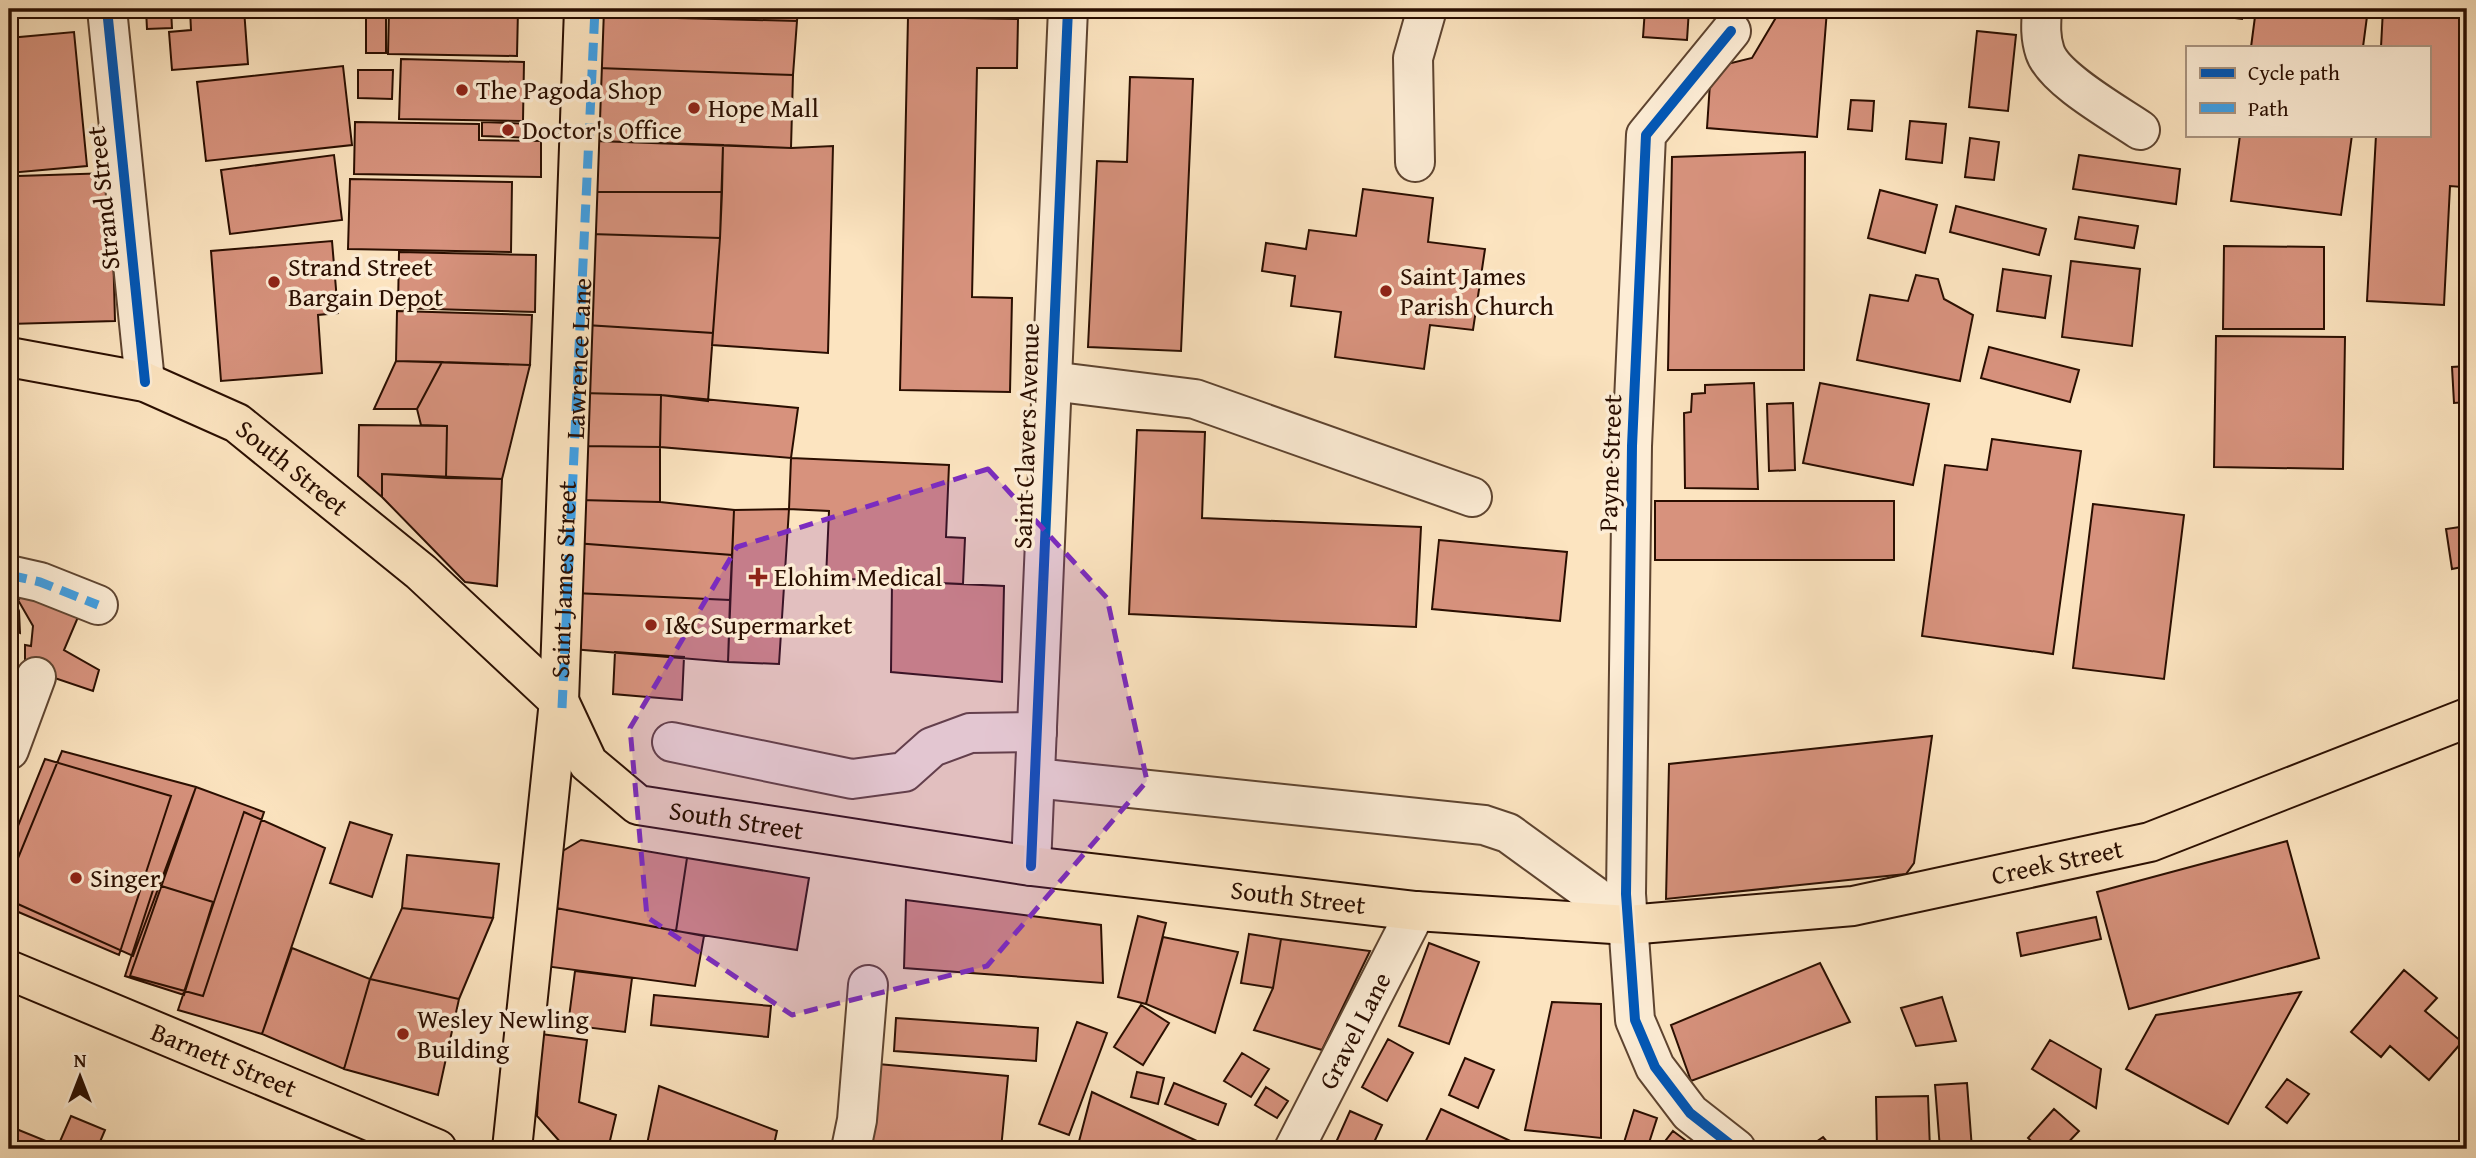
<svg xmlns="http://www.w3.org/2000/svg" width="2476" height="1158" font-family="'Gentium Book Plus',serif">
	<style>
		.building { fill: #d7927d; stroke: #2a0e00; stroke-width: 2 }
		.lines { fill: none; stroke-linecap: round; stroke-linejoin: round }
		.minor-casing { stroke: #5e4430; stroke-width: 42 }
		.major-casing { stroke: #2a0e00; stroke-width: 42 }
		.minor { stroke: #fdedd6; stroke-width: 38 }
		.major { stroke: #fce4c0; stroke-width: 38 }
		.quiet { stroke: #3ea1e9; stroke-width: 9; stroke-dasharray: 18 9; stroke-linecap: butt }
		.cycleway-casing { stroke: #fdedd6; stroke-width: 15 }
		.cycleway { stroke: #0057b8; stroke-width: 10 }
		.marked { fill: #7b2cbf; fill-opacity: 0.2; stroke: #7b2cbf; stroke-width: 5; stroke-dasharray: 14 9; stroke-linejoin: round }
		.poi-dot { fill: #8f2418; stroke: #fdedd6; stroke-width: 2.5 }
		.labels { text-anchor: middle; stroke-width: 7; stroke-linejoin: round; paint-order: stroke }
		.poi-label { font-size: 26px; fill: #2a0e00; stroke: #fdedd6; text-anchor: start }
		.street-label { font-size: 26px; fill: #2a0e00; stroke: #fdedd6 }
	</style>
	<rect width="100%" height="100%" fill="#fce4c0"/>
	<filter id="stains"><feTurbulence type="fractalNoise" baseFrequency=".00286" numOctaves="4"/><feColorMatrix values="0 0 0 0 .2 0 0 0 0 .09 0 0 0 0 .02 0 0 0 .5 -.17"/></filter>
	<radialGradient id="worn" r=".72"><stop offset=".6" stop-color="#630" stop-opacity="0"/><stop offset="1" stop-color="#630" stop-opacity=".3"/></radialGradient>
	<path class="building" d="M 9,9 L 92,9 L 92,12 L 9,13 Z
		M 146,9 L 171,9 L 172,28 L 147,29 Z
		M 190,9 L 244,9 L 248,64 L 172,70 L 169,32 L 191,30 Z
		M 366,9 L 386,9 L 386,53 L 366,53 Z
		M 389,9 L 518,9 L 517,56 L 388,54 Z
		M 600,9 L 798,9 L 797,21 L 600,16 Z
		M 1645,9 L 1689,9 L 1687,40 L 1643,37 Z
		M 1781,9 L 1827,10 L 1817,137 L 1707,128 L 1711,68 L 1752,58 Z
		M 2161,9 L 2243,9 L 2242,19 Z
		M 2256,9 L 2368,9 L 2363,47 L 2251,47 Z
		M 2383,9 L 2467,9 L 2467,93 L 2462,187 L 2450,186 L 2444,305 L 2367,301 L 2376,135 L 2429,135 L 2429,47 L 2381,47 Z
		M 600,16 L 797,21 L 793,75 L 598,68 Z
		M 908,17 L 1018,19 L 1017,68 L 977,68 L 972,297 L 1012,298 L 1010,392 L 900,390 Z
		M 1977,31 L 2016,35 L 2008,111 L 1969,107 Z
		M 74,32 L 87,166 L 9,173 L 9,38 Z
		M 401,59 L 524,62 L 523,121 L 399,119 Z
		M 343,66 L 352,145 L 206,161 L 197,82 Z
		M 598,68 L 793,75 L 791,148 L 596,141 Z
		M 358,70 L 393,70 L 392,99 L 358,98 Z
		M 1130,77 L 1193,79 L 1181,351 L 1088,347 L 1097,161 L 1127,162 Z
		M 1851,100 L 1874,101 L 1872,131 L 1848,129 Z
		M 1910,121 L 1946,124 L 1942,163 L 1906,159 Z
		M 355,122 L 479,124 L 479,140 L 541,141 L 541,177 L 354,174 Z
		M 482,122 L 533,124 L 533,138 L 482,136 Z
		M 2240,135 L 2352,135 L 2341,215 L 2231,201 Z
		M 1970,138 L 1999,142 L 1994,180 L 1965,177 Z
		M 596,141 L 723,145 L 722,192 L 593,192 Z
		M 723,145 L 791,148 L 833,146 L 828,353 L 712,345 L 720,238 Z
		M 1805,152 L 1804,370 L 1668,370 L 1672,157 Z
		M 334,155 L 342,220 L 230,234 L 221,170 Z
		M 2079,155 L 2180,169 L 2176,204 L 2073,189 Z
		M 111,173 L 115,321 L 9,324 L 9,210 L 18,210 L 18,176 Z
		M 350,179 L 512,182 L 511,252 L 348,249 Z
		M 1363,189 L 1433,198 L 1428,242 L 1485,249 L 1473,330 L 1430,325 L 1424,369 L 1335,357 L 1341,312 L 1291,306 L 1295,276 L 1262,271 L 1266,243 L 1306,249 L 1309,230 L 1356,236 Z
		M 1880,190 L 1937,205 L 1925,253 L 1868,238 Z
		M 593,192 L 722,192 L 720,238 L 591,234 Z
		M 1956,206 L 2046,229 L 2039,255 L 1950,232 Z
		M 2079,217 L 2138,226 L 2134,248 L 2075,239 Z
		M 591,234 L 720,238 L 713,333 L 586,325 Z
		M 332,241 L 338,313 L 318,315 L 322,373 L 221,381 L 211,251 Z
		M 2224,246 L 2324,247 L 2324,329 L 2223,329 Z
		M 399,252 L 536,255 L 535,312 L 398,308 Z
		M 2071,261 L 2140,269 L 2132,346 L 2062,337 Z
		M 2003,269 L 2051,276 L 2045,318 L 1997,311 Z
		M 1916,275 L 1938,279 L 1944,299 L 1973,315 L 1960,381 L 1857,360 L 1870,295 L 1908,301 Z
		M 397,311 L 532,315 L 530,365 L 396,361 Z
		M 586,325 L 713,333 L 708,401 L 661,395 L 582,393 Z
		M 2216,336 L 2345,337 L 2343,469 L 2214,467 Z
		M 1989,347 L 2079,370 L 2070,402 L 1981,378 Z
		M 396,361 L 442,362 L 417,409 L 374,409 Z
		M 442,362 L 530,365 L 502,479 L 446,478 L 447,426 L 421,425 L 417,409 Z
		M 2467,366 L 2467,402 L 2454,403 L 2452,367 Z
		M 1754,383 L 1758,489 L 1685,488 L 1684,413 L 1691,412 L 1692,394 L 1705,393 L 1705,385 Z
		M 1820,383 L 1929,404 L 1913,485 L 1803,463 Z
		M 582,393 L 661,395 L 660,447 L 582,446 Z
		M 661,395 L 798,408 L 791,458 L 660,447 Z
		M 1793,403 L 1795,470 L 1769,471 L 1767,404 Z
		M 359,425 L 447,426 L 446,478 L 382,474 L 382,497 L 358,476 Z
		M 1137,430 L 1205,432 L 1202,518 L 1421,527 L 1416,627 L 1129,614 Z
		M 1992,439 L 2081,451 L 2053,654 L 1922,636 L 1945,465 L 1987,470 Z
		M 582,446 L 660,447 L 660,502 L 580,500 Z
		M 791,458 L 949,465 L 946,537 L 965,538 L 963,584 L 826,578 L 829,511 L 789,509 Z
		M 382,474 L 502,479 L 497,586 L 465,582 L 382,497 Z
		M 580,500 L 660,502 L 734,510 L 732,555 L 575,543 Z
		M 1655,501 L 1894,501 L 1894,560 L 1655,560 Z
		M 2093,504 L 2184,515 L 2164,679 L 2073,668 Z
		M 789,509 L 779,664 L 728,662 L 734,510 Z
		M 2467,526 L 2467,566 L 2452,569 L 2446,529 Z
		M 1439,540 L 1567,552 L 1560,621 L 1432,609 Z
		M 575,543 L 732,555 L 730,600 L 574,593 Z
		M 9,579 L 29,584 L 14,600 L 19,611 L 20,633 L 9,628 Z
		M 892,581 L 1004,586 L 1002,682 L 891,672 Z
		M 34,583 L 84,603 L 64,650 L 99,670 L 93,691 L 25,668 L 25,645 L 31,646 L 33,626 L 18,600 Z
		M 574,593 L 730,600 L 728,662 L 572,649 Z
		M 615,652 L 684,657 L 682,700 L 613,694 Z
		M 1932,736 L 1914,863 L 1906,874 L 1666,899 L 1669,764 Z
		M 62,751 L 196,787 L 133,956 L 9,900 L 9,880 Z
		M 45,759 L 171,796 L 119,955 L 9,908 L 9,848 Z
		M 196,787 L 264,812 L 203,996 L 130,976 Z
		M 244,812 L 325,848 L 262,1034 L 178,1010 Z
		M 350,822 L 392,835 L 372,897 L 330,883 Z
		M 581,840 L 687,858 L 676,931 L 556,908 L 561,852 Z
		M 2287,841 L 2319,958 L 2129,1009 L 2097,892 Z
		M 407,855 L 499,864 L 493,918 L 402,908 Z
		M 687,858 L 809,878 L 797,950 L 676,931 Z
		M 155,884 L 213,902 L 184,995 L 125,976 Z
		M 906,900 L 1101,925 L 1103,983 L 904,968 Z
		M 402,908 L 493,918 L 459,999 L 370,979 Z
		M 556,908 L 704,936 L 695,986 L 537,965 Z
		M 1138,916 L 1166,923 L 1146,1004 L 1118,997 Z
		M 2096,917 L 2101,939 L 2021,956 L 2017,933 Z
		M 1249,934 L 1281,939 L 1273,988 L 1241,983 Z
		M 1163,937 L 1238,952 L 1215,1033 L 1146,1004 Z
		M 1281,939 L 1370,951 L 1322,1050 L 1254,1030 L 1273,988 Z
		M 1429,943 L 1479,962 L 1449,1044 L 1399,1026 Z
		M 292,948 L 370,979 L 344,1069 L 262,1034 Z
		M 1820,963 L 1850,1022 L 1691,1081 L 1671,1025 Z
		M 2404,970 L 2437,998 L 2425,1011 L 2462,1042 L 2429,1080 L 2390,1046 L 2381,1057 L 2351,1032 Z
		M 575,971 L 632,978 L 625,1032 L 568,1025 Z
		M 370,979 L 459,999 L 438,1095 L 344,1069 Z
		M 2301,992 L 2228,1124 L 2126,1069 L 2156,1015 Z
		M 654,995 L 771,1006 L 768,1037 L 651,1025 Z
		M 1942,997 L 1956,1041 L 1916,1046 L 1901,1008 Z
		M 1552,1002 L 1601,1004 L 1601,1138 L 1525,1130 Z
		M 1141,1005 L 1169,1023 L 1143,1065 L 1114,1047 Z
		M 896,1018 L 1038,1028 L 1036,1061 L 894,1051 Z
		M 1077,1022 L 1107,1033 L 1069,1135 L 1039,1124 Z
		M 541,1034 L 587,1040 L 579,1102 L 616,1115 L 608,1149 L 580,1149 L 562,1144 L 537,1116 Z
		M 1388,1039 L 1413,1053 L 1387,1101 L 1362,1087 Z
		M 2050,1040 L 2101,1069 L 2096,1108 L 2032,1069 Z
		M 1242,1053 L 1269,1069 L 1251,1097 L 1224,1081 Z
		M 1465,1058 L 1494,1070 L 1478,1108 L 1449,1095 Z
		M 878,1064 L 1008,1076 L 1001,1149 L 869,1149 Z
		M 1137,1072 L 1164,1078 L 1158,1104 L 1131,1097 Z
		M 2287,1079 L 2309,1094 L 2287,1123 L 2266,1107 Z
		M 1174,1083 L 1226,1104 L 1218,1125 L 1165,1104 Z
		M 1967,1083 L 1972,1149 L 1940,1149 L 1935,1085 Z
		M 659,1086 L 777,1131 L 773,1149 L 646,1149 Z
		M 1266,1087 L 1288,1101 L 1277,1118 L 1255,1105 Z
		M 1092,1092 L 1214,1149 L 1077,1149 Z
		M 1928,1096 L 1930,1149 L 1877,1149 L 1876,1097 Z
		M 1441,1109 L 1528,1149 L 1422,1149 Z
		M 2054,1109 L 2079,1131 L 2062,1149 L 2040,1149 L 2028,1138 Z
		M 1634,1110 L 1657,1118 L 1647,1149 L 1622,1149 Z
		M 1350,1111 L 1382,1125 L 1371,1149 L 1333,1149 Z
		M 71,1116 L 105,1130 L 97,1149 L 9,1149 L 9,1126 L 58,1146 Z
		M 1673,1131 L 1697,1149 L 1659,1149 Z
		M 1823,1137 L 1833,1149 L 1806,1149 Z"/>
	<g class="lines">
		<g class="minor-casing">
			<g id="minor">
				<path d="M 107,9 L 145,382"/>
				<path d="M 2042,9 C 2041,24 2040,37 2045,52 C 2054,79 2115,113 2140,130"/>
				<path d="M 1731,31 L 1646,135 L 1632,446 L 1626,894 L 1635,1020 L 1655,1067 L 1690,1113 L 1736,1149"/>
				<path d="M 1415,162 L 1413,58 L 1427,9"/>
				<path d="M 1051,381 L 1195,399 L 1472,497"/>
				<path d="M 9,575 L 40,582 L 98,605"/>
				<path d="M 672,742 L 852,779 L 904,772 L 932,747 L 970,733 L 1037,732"/>
				<path d="M 9,750 L 36,677"/>
				<path d="M 1035,778 L 1484,825 L 1508,833 L 1592,894 L 1628,925"/>
				<path d="M 1031,866 L 1068,9"/>
				<path d="M 851,1149 L 857,1120 L 868,985"/>
				<path id="s1" d="M 1294,1149 L 1416,911"/>
			</g>
		</g>
		<g class="major-casing">
			<g id="major">
				<path id="s2" d="M 9,357 L 145,382 L 237,423 L 421,572 L 559,701 L 588,763 L 638,805 L 1031,866 L 1416,911 L 1628,925 L 1853,906 L 2150,842 L 2467,718"/>
				<path id="s3" d="M 9,970 L 437,1149"/>
				<path id="s4" d="M 512,1149 L 559,701 L 584,9"/>
			</g>
		</g>
		<use href="#minor" class="minor"/>
		<use href="#major" class="major"/>
		<g class="quiet">
			<path d="M 9,575 L 40,582 L 98,605"/>
			<path id="s5" d="M 562,708 L 595,9"/>
		</g>
		<g class="cycleway-casing">
			<path id="cycleway" d="M 107,9 L 145,382
				M 1731,31 L 1646,135 L 1632,446 L 1626,894 L 1635,1020 L 1655,1067 L 1690,1113 L 1736,1149
				M 1031,866 L 1068,9"/>
		</g>
		<use href="#cycleway" class="cycleway"/>
	</g>
	<path class="marked" d="M 988,469 L 1107,598 L 1147,781 L 987,966 L 792,1015 L 647,917 L 630,728 L 737,547 Z"/>
	<g class="poi-dot">
		<circle cx="462" cy="90" r="7"/>
		<circle cx="694" cy="108" r="7"/>
		<circle cx="508" cy="130" r="7"/>
		<circle cx="274" cy="282" r="7"/>
		<circle cx="1386" cy="291" r="7"/>
		<path d="M754.5 566.5h7v7h7v7h-7v7h-7v-7h-7v-7h7z"/>
		<circle cx="651" cy="625" r="7"/>
		<circle cx="76" cy="878" r="7"/>
		<circle cx="403" cy="1034" r="7"/>
	</g>
	<g class="labels">
		<g class="poi-label">
			<text x="476" y="99">The Pagoda Shop</text>
			<text x="708" y="117">Hope Mall</text>
			<text x="522" y="139">Doctor's Office</text>
			<text x="288" y="276">Strand Street<tspan x="288" dy="30">Bargain Depot</tspan></text>
			<text x="1400" y="285">Saint James<tspan x="1400" dy="30">Parish Church</tspan></text>
			<text x="774" y="586">Elohim Medical</text>
			<text x="665" y="634">I&amp;C Supermarket</text>
			<text x="90" y="887">Singer</text>
			<text x="417" y="1028">Wesley Newling<tspan x="417" dy="30">Building</tspan></text>
		</g>
		<g class="street-label">
			<text transform="translate(103 198) rotate(-96)" y="9">Strand Street</text>
			<text dy="9" stroke="none"><textPath href="#s5" startOffset="350">Lawrence Lane</textPath></text>
			<text transform="translate(1026 436) rotate(-88)" y="9">Saint Clavers Avenue</text>
			<text transform="translate(1610 463) rotate(-88)" y="9">Payne Street</text>
			<text dy="9" stroke="none"><textPath href="#s2" startOffset="310">South Street</textPath></text>
			<text dy="9" stroke="none"><textPath href="#s4" startOffset="572">Saint James Street</textPath></text>
			<text dy="9" stroke="none"><textPath href="#s2" startOffset="898">South Street</textPath></text>
			<text dy="9" stroke="none"><textPath href="#s2" startOffset="2231">Creek Street</textPath></text>
			<text dy="9" stroke="none"><textPath href="#s2" startOffset="1465">South Street</textPath></text>
			<text dy="9" stroke="none"><textPath href="#s1" startOffset="133">Gravel Lane</textPath></text>
			<text dy="9" stroke="none"><textPath href="#s3" startOffset="233">Barnett Street</textPath></text>
		</g>
	</g>
	<rect width="2476" height="1158" fill="none" stroke="#fce4c0" stroke-width="35"/>
	<rect x="10" y="10" width="2455" height="1137" fill="none" stroke="#2a0e00" stroke-width="3.5"/>
	<rect x="18" y="18" width="2441" height="1123" fill="none" stroke="#2a0e00" stroke-width="2"/>
	<rect x="2186" y="46" width="245" height="91" fill="#fdedd6" stroke="#a99480" stroke-width="2"/>
	<rect x="2200" y="68" width="35" height="10" fill="#0057b8" stroke="#a99480" stroke-width="2"/>
	<text x="2248" y="80" font-size="21" fill="#2a0e00">Cycle path</text>
	<rect x="2200" y="103" width="35" height="10" fill="#3ea1e9" stroke="#a99480" stroke-width="2"/>
	<text x="2248" y="116" font-size="21" fill="#2a0e00">Path</text>
	<g transform="translate(80 1077)" stroke="#fdedd6" stroke-width="5" paint-order="stroke">
	<path d="M0-5L12 26L0 18L-12 26Z" fill="#2a0e00"/>
	<text y="-10" font-size="19" font-weight="bold" text-anchor="middle" fill="#2a0e00">N</text>
	</g>
	<rect width="100%" height="100%" filter="url(#stains)"/>
	<rect width="100%" height="100%" fill="url(#worn)"/>
</svg>
